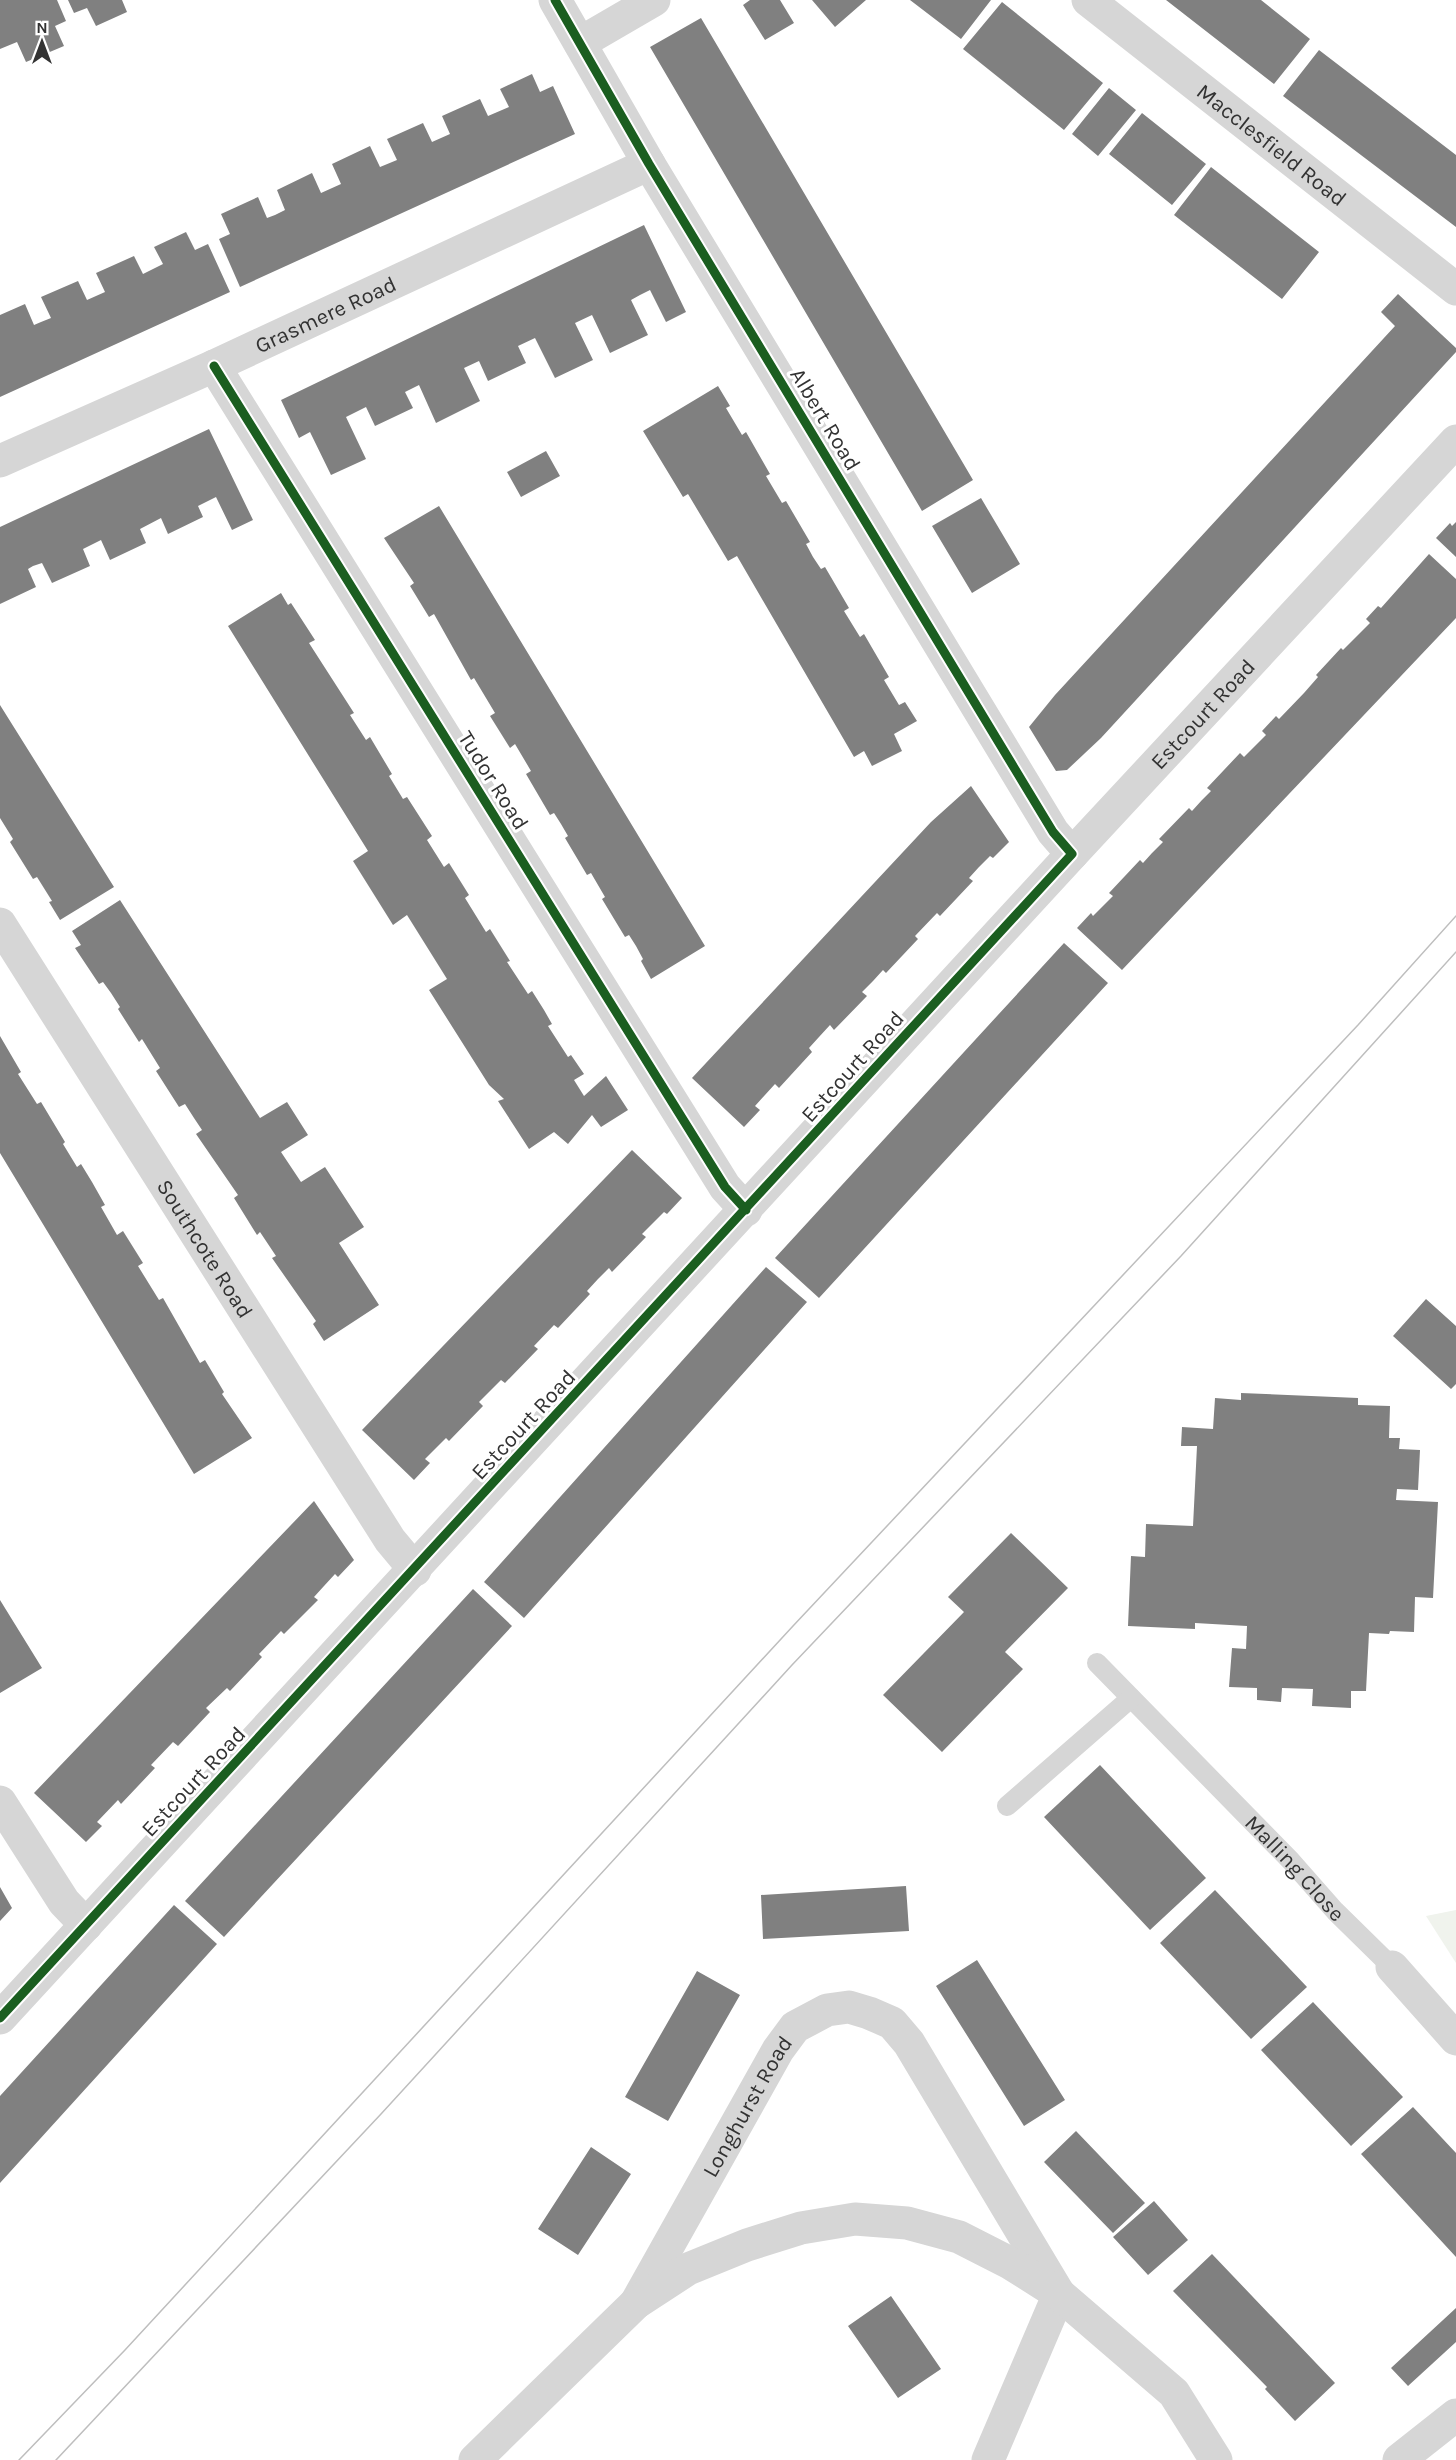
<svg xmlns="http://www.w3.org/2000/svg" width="1456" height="2460" font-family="Karla,sans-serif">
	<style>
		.green { fill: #f0f3ed }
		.building { fill: #808080 }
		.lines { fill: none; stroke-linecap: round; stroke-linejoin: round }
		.lane { stroke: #d6d6d6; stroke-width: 20 }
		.street { stroke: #d6d6d6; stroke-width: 33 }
		.tram { stroke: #bebebe; stroke-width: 1.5 }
		.cycleway-casing { stroke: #fff; stroke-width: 13 }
		.cycleway { stroke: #1b5e20; stroke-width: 9 }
		.labels { text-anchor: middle; stroke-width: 6; stroke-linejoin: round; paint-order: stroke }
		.street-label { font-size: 22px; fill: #323232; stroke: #fff }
	</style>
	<rect width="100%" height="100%" fill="#fff"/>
	<path class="green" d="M 1456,1910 L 1456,1963 L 1426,1916 Z"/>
	<path class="building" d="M 0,0 L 57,0 L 66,21 L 55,26 L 64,46 L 26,62 L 17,42 L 0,49 Z
		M 68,0 L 122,0 L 127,12 L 96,26 L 87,8 L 74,13 Z
		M 750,0 L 780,0 L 794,23 L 765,40 L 743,5 Z
		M 812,0 L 866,0 L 835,27 Z
		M 910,0 L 991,0 L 961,39 Z
		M 1166,0 L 1261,0 L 1310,39 L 1274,84 Z
		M 1002,2 L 1103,83 L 1064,130 L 963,49 Z
		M 701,18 L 973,480 L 922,511 L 650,47 Z
		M 1319,50 L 1456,155 L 1456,227 L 1283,96 Z
		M 532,74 L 540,92 L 553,86 L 575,134 L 240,287 L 219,239 L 230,234 L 221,214 L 258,197 L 267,218 L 275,215 L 285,210 L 277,190 L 312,173 L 321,193 L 341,184 L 332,164 L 370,146 L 380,167 L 397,160 L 387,139 L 423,123 L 432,142 L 450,134 L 442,116 L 480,99 L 488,116 L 509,107 L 500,89 Z
		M 1109,88 L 1136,110 L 1098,156 L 1072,134 Z
		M 1142,113 L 1206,164 L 1172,205 L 1109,154 Z
		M 1211,167 L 1319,252 L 1282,299 L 1174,215 Z
		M 644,225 L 686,312 L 666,322 L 650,290 L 640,295 L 631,300 L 648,335 L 610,353 L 592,315 L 575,323 L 593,360 L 555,378 L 535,338 L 518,346 L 526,363 L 488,381 L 479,361 L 464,368 L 480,401 L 436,423 L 419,385 L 405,392 L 413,408 L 375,426 L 366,407 L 346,417 L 366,459 L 331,475 L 310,432 L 299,438 L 281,400 Z
		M 186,232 L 195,250 L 208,244 L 230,292 L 0,397 L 0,315 L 25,304 L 34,325 L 41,322 L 51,318 L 41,297 L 78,281 L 87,300 L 105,292 L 96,273 L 134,256 L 143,274 L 163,264 L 154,247 Z
		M 1398,294 L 1456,348 L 1456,352 L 1101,738 L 1067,770 L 1056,771 L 1029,727 L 1055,695 L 1395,326 L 1381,312 Z
		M 718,386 L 730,406 L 726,408 L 742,435 L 746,432 L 770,474 L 766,476 L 782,503 L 786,501 L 810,542 L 806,544 L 813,557 L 821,569 L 825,567 L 849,608 L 844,611 L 860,637 L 864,634 L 889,677 L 884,680 L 899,705 L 905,702 L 917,721 L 894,734 L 902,751 L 872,766 L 864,751 L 854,757 L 737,556 L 728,561 L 688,494 L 683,497 L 643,431 Z
		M 209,429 L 253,520 L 232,530 L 216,497 L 198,506 L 203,517 L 168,534 L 161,518 L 140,529 L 146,543 L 110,560 L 101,540 L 83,549 L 90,566 L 52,583 L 42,563 L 33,566 L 28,569 L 36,587 L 0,604 L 0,527 Z
		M 546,451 L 560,476 L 521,497 L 507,472 Z
		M 981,498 L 1020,564 L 972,593 L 932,526 Z
		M 439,506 L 705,946 L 651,979 L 641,961 L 643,959 L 636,946 L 629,935 L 625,937 L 602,899 L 605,897 L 591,873 L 587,875 L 565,838 L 568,836 L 561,824 L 554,813 L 550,815 L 526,774 L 531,771 L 515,744 L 510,748 L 490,716 L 495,713 L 474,678 L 471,680 L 434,614 L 429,617 L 410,586 L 414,583 L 384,538 Z
		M 1456,522 L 1456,557 L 1436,538 L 1450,523 L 1452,526 Z
		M 1429,554 L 1456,579 L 1456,618 L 1122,970 L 1077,928 L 1091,913 L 1093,916 L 1113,896 L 1109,893 L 1140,860 L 1143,863 L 1152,853 L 1163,842 L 1159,839 L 1189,808 L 1192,811 L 1202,800 L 1211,791 L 1207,788 L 1240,753 L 1244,757 L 1266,735 L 1262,731 L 1276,716 L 1279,719 L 1304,693 L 1318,677 L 1316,675 L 1341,648 L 1343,650 L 1370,623 L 1366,619 L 1378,606 L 1381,608 Z
		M 281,593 L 288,605 L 291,603 L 315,640 L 309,643 L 354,713 L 350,715 L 366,740 L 370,737 L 392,774 L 389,776 L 403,799 L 407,797 L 432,836 L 427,840 L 444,867 L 449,863 L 469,895 L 465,898 L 486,932 L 490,929 L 510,961 L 507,962 L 528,994 L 532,991 L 544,1010 L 552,1024 L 548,1026 L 568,1057 L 571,1055 L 584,1074 L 574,1080 L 584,1096 L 606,1076 L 628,1110 L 601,1127 L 592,1115 L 568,1144 L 554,1132 L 529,1149 L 498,1101 L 504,1099 L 489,1085 L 429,990 L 447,979 L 407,915 L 393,925 L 353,861 L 368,851 L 228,626 Z
		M 0,705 L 114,887 L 60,920 L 49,902 L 52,901 L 37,877 L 33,879 L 10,842 L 13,839 L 0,818 Z
		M 971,786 L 1009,842 L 993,858 L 990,856 L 979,867 L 969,878 L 973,881 L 940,916 L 937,913 L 915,936 L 918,939 L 886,973 L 883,970 L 873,981 L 862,992 L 867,996 L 834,1030 L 830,1025 L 819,1037 L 809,1048 L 812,1052 L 779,1088 L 775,1084 L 755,1106 L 760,1110 L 744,1127 L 692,1078 L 931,822 Z
		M 120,900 L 260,1118 L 287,1102 L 308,1135 L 281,1152 L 301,1182 L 325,1167 L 364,1227 L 339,1243 L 379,1305 L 324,1341 L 313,1324 L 316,1321 L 272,1258 L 276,1256 L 260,1232 L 257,1235 L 234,1198 L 238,1195 L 196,1134 L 202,1130 L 194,1118 L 185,1104 L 179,1107 L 156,1071 L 160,1068 L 142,1039 L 139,1042 L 118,1009 L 120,1007 L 111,993 L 103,982 L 99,984 L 75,948 L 81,945 L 72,931 Z
		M 1064,943 L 1108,983 L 819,1298 L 775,1258 Z
		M 0,1036 L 21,1072 L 18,1074 L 37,1104 L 41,1102 L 65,1142 L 63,1144 L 77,1167 L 81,1164 L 92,1182 L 105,1205 L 101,1207 L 117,1235 L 123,1231 L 143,1263 L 138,1266 L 159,1300 L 163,1298 L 200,1363 L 205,1360 L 224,1392 L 222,1394 L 252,1438 L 194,1474 L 0,1153 Z
		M 632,1150 L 682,1198 L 667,1214 L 664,1212 L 642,1234 L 646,1237 L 612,1272 L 609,1268 L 598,1279 L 587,1291 L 590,1294 L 558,1328 L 554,1325 L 534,1346 L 538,1349 L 505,1383 L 501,1380 L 479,1402 L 483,1406 L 449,1441 L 446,1438 L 425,1459 L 430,1463 L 414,1480 L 362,1430 Z
		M 766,1267 L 807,1302 L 524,1618 L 484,1582 Z
		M 1426,1299 L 1456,1326 L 1456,1384 L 1451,1389 L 1393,1336 Z
		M 1241,1393 L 1358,1398 L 1358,1405 L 1390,1406 L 1389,1438 L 1400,1438 L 1399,1449 L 1420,1450 L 1418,1490 L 1397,1489 L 1396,1500 L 1438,1502 L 1433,1598 L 1415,1597 L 1414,1632 L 1390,1631 L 1389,1634 L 1369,1633 L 1366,1691 L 1351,1691 L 1351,1708 L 1312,1706 L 1313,1689 L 1282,1688 L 1281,1702 L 1257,1700 L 1257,1688 L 1229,1687 L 1232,1648 L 1246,1649 L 1247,1626 L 1195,1623 L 1195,1629 L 1128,1626 L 1131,1556 L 1145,1557 L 1146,1524 L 1193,1526 L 1197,1446 L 1181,1446 L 1182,1427 L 1213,1429 L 1215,1398 L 1241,1400 Z
		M 314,1501 L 354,1560 L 338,1577 L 335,1574 L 324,1586 L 314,1597 L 318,1600 L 284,1634 L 281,1631 L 259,1654 L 262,1657 L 230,1691 L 227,1688 L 206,1708 L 210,1712 L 178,1746 L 173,1742 L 151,1765 L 155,1768 L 121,1804 L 118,1800 L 97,1822 L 102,1826 L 86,1842 L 34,1793 Z
		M 1011,1533 L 1068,1588 L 1005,1652 L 1023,1669 L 942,1752 L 883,1695 L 964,1612 L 948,1597 Z
		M 473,1589 L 512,1626 L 224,1937 L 185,1901 Z
		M 0,1600 L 42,1668 L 0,1693 Z
		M 1100,1765 L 1206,1878 L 1150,1930 L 1044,1817 Z
		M 906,1886 L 909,1931 L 763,1939 L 761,1895 Z
		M 0,1887 L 12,1908 L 0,1921 Z
		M 1215,1890 L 1307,1987 L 1251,2039 L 1160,1943 Z
		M 174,1905 L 217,1944 L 0,2183 L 0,2096 Z
		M 977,1960 L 1065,2100 L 1024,2126 L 936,1986 Z
		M 697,1971 L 740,1995 L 668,2121 L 625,2097 Z
		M 1313,2002 L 1403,2097 L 1351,2146 L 1261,2050 Z
		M 1413,2107 L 1456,2153 L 1456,2257 L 1361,2154 Z
		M 1076,2131 L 1145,2203 L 1113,2233 L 1044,2162 Z
		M 591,2147 L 631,2174 L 578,2255 L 538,2229 Z
		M 1154,2201 L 1188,2240 L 1148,2275 L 1113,2237 Z
		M 1212,2254 L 1335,2383 L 1295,2421 L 1265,2389 L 1267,2387 L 1173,2291 Z
		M 891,2296 L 941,2369 L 898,2398 L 848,2326 Z
		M 1456,2308 L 1456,2342 L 1408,2386 L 1391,2368 Z"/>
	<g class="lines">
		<g class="lane">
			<path id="s1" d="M 1097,1663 L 1291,1861 L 1335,1911 L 1392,1967"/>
			<path d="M 1007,1806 L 1131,1698"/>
		</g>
		<g class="street">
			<path d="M 555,0 L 649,164 L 1053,832 L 1072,854"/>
			<path id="s2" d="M 1088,0 L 1456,289"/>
			<path d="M 580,43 L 654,0"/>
			<path d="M 214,366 L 725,1187 L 746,1210"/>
			<path id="s3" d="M 0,461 L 214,366 L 649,164"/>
			<path id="s4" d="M 0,924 L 390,1540 L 415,1570"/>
			<path d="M 0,1802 L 64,1902 L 86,1925"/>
			<path d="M 1392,1967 L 1456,2039"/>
			<path id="s5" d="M 0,2018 L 1072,854 L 1456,441"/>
			<path id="s6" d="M 636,2303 L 778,2050 L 795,2027 L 827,2010 L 849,2007 L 869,2013 L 892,2023 L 909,2043 L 1059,2294 L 988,2460"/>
			<path d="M 475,2460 L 636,2303 L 688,2269 L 747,2245 L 801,2228 L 855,2219 L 907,2223 L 959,2237 L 1010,2263 L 1059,2294 L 1174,2393 L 1216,2460"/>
			<path d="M 1399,2460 L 1456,2415"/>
		</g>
		<path class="tram" d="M 19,2460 L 125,2350 L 793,1626 L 1358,1025 L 1456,916
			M 56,2460 L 381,2114 L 792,1665 L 1181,1256 L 1456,952"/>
		<g class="cycleway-casing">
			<path id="cycleway" d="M 214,366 L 725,1187 L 746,1210
				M 0,2018 L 1072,854 L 1053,832 L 649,164 L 555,0"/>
		</g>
		<use href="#cycleway" class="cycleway"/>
	</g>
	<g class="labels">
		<g class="street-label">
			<text dy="8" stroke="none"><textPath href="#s2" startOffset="234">Macclesfield Road</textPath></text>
			<text dy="8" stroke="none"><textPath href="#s3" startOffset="357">Grasmere Road</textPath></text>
			<text transform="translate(826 419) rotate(59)" y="8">Albert Road</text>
			<text dy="8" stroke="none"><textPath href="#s5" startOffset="1774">Estcourt Road</textPath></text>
			<text transform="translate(494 780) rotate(58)" y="8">Tudor Road</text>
			<text transform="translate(852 1066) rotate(-48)" y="8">Estcourt Road</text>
			<text dy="8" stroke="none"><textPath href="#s4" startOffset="384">Southcote Road</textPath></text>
			<text transform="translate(523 1424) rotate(-47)" y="8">Estcourt Road</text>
			<text transform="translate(193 1781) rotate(-47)" y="8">Estcourt Road</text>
			<text dy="8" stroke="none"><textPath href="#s1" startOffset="285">Malling Close</textPath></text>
			<text dy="8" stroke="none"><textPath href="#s6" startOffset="226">Longhurst Road</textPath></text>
		</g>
	</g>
	<g transform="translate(42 42)" stroke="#ffffff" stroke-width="4.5" paint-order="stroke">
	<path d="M0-4.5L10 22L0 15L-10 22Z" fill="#323232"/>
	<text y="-9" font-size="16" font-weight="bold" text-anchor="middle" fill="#323232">N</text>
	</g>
</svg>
